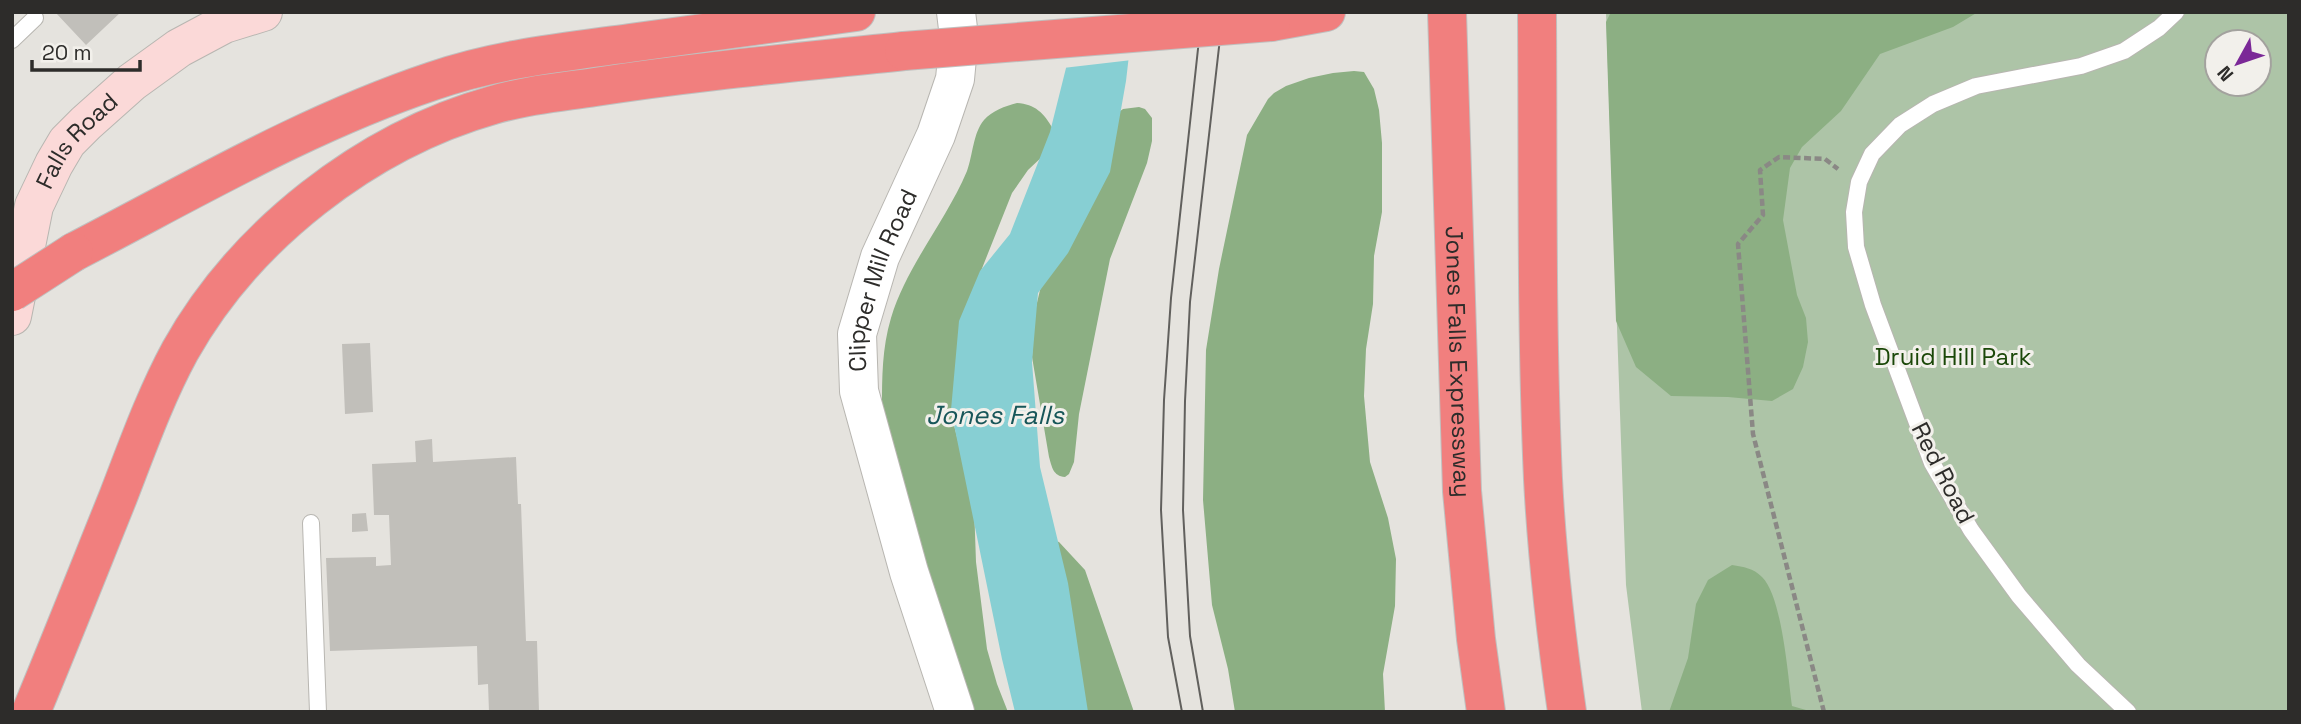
<svg xmlns="http://www.w3.org/2000/svg" width="2301" height="724" font-family="'Space Grotesk',sans-serif">
	<style>
		.green { fill: #adc4a7; fill-rule: evenodd }
		.forest { fill: #8caf83 }
		.water { fill: #87cfd3 }
		.pier { fill: #e5e3de }
		.building { fill: #c1bfba }
		.lines { fill: none; stroke-linecap: round; stroke-linejoin: round }
		.service-casing { stroke: #b8b6b1; stroke-width: 18 }
		.tertiary-casing { stroke: #b8b6b1; stroke-width: 40 }
		.secondary-casing { stroke: #b8b6b1; stroke-width: 40 }
		.motorway-casing { stroke: #c0c0bf; stroke-width: 40 }
		.path { stroke: #8a8885; stroke-width: 4.5; stroke-dasharray: 7 3.5; stroke-linecap: butt }
		.service { stroke: #fff; stroke-width: 16 }
		.tertiary { stroke: #fff; stroke-width: 38 }
		.secondary { stroke: #fbd9d8; stroke-width: 38 }
		.motorway { stroke: #f17f7e; stroke-width: 38 }
		.tram { stroke: #61605d; stroke-width: 2 }
		.motorway-bridge-casing { stroke: #c0c0bf; stroke-width: 40; stroke-linecap: butt }
		.motorway-bridge { stroke: #f17f7e; stroke-width: 38 }
		.labels { text-anchor: middle; stroke-width: 6; stroke-linejoin: round; paint-order: stroke }
		.street-label { font-size: 24px; fill: #2d2c2a; stroke: #f2f0eb }
		.park-label { font-size: 24px; fill: #1a4708; stroke: #f2f0eb }
		.water-label { font-size: 26px; font-style: italic; fill: #175659; stroke: #f2f0eb }
	</style>
	<rect width="100%" height="100%" fill="#e5e3de"/>
	<path class="green" d="M 1606,12 L 2289,12 L 2289,712 L 1642,712 L 1626,585 ZM 2217,42 L 2259,42 L 2259,84 L 2217,84 Z"/>
	<path class="forest" d="M 1611,12 L 1978,12 L 1953,27 L 1880,54 L 1841,111 L 1802,147 L 1790,168 L 1783,220 L 1797,295 L 1806,318 L 1808,342 L 1803,367 L 1793,389 L 1772,401 L 1728,397 L 1671,396 L 1636,367 L 1616,321 L 1606,22 Z
		M 1354,71 L 1364,72 L 1374,89 L 1379,110 L 1382,143 L 1382,212 L 1374,256 L 1373,304 L 1366,349 L 1364,396 L 1370,462 L 1388,518 L 1396,559 L 1395,606 L 1383,674 L 1385,712 L 1235,712 L 1228,669 L 1212,605 L 1203,500 L 1206,350 L 1219,269 L 1247,135 L 1268,99 L 1274,93 L 1286,86 L 1309,78 L 1333,73 Z
		M 1017,103 C 1035,104 1044,113 1053,129 L 1045,154 L 1028,170 L 1012,193 L 973,291 L 955,404 L 954,425 L 974,505 L 976,562 L 987,649 L 997,684 L 1008,712 L 962,712 L 882,408 C 882,378 882,348 891,318 C 907,265 946,221 967,171 C 973,155 973,133 984,120 C 992,111 1005,106 1017,103 Z
		M 1139,107 L 1145,109 L 1152,118 L 1152,141 L 1147,163 L 1110,259 L 1079,414 L 1074,462 L 1069,474 L 1065,477 C 1053,476 1052,467 1049,457 L 1032,357 L 1035,311 L 1041,286 L 1112,117 L 1123,109 Z
		M 1046,538 L 1059,542 L 1085,570 L 1134,712 L 1062,712 Z
		M 1732,565 C 1744,567 1753,568 1762,577 C 1782,596 1788,676 1792,706 L 1813,712 L 1669,712 L 1688,658 L 1696,604 L 1708,580 Z"/>
	<path class="water" d="M 1080,12 L 1134,12 L 1126,81 L 1110,172 L 1068,253 L 1038,293 L 1032,362 L 1040,467 L 1068,583 L 1088,712 L 1015,712 L 1002,659 L 951,410 L 959,321 L 980,271 L 1010,234 L 1050,132 Z"/>
	<path class="pier" d="M 1137,12 L 1132,60 L 1063,68 L 1076,13 Z"/>
	<path class="building" d="M 55,12 L 121,12 L 86,45 Z
		M 370,343 L 373,412 L 345,414 L 342,344 Z
		M 432,439 L 433,462 L 516,457 L 518,504 L 521,504 L 526,641 L 537,641 L 539,712 L 489,712 L 488,684 L 478,685 L 477,646 L 330,651 L 326,558 L 376,557 L 376,566 L 391,565 L 389,515 L 374,515 L 372,464 L 416,462 L 415,441 Z
		M 366,513 L 368,531 L 352,532 L 352,514 Z"/>
	<g class="lines">
		<g class="service-casing">
			<path id="service" d="M 12,40 L 35,18
				M 311,523 L 318,712
				M 2128,712 L 2078,665 L 2019,596 L 1971,530 L 1932,463 L 1873,305 L 1856,247 L 1854,212 L 1859,182 L 1872,154 L 1900,125 L 1933,104 L 1976,86 L 2081,66 L 2124,51 L 2159,28 L 2176,12"/>
		</g>
		<g class="tertiary-casing">
			<g id="tertiary">
				<path id="s1" d="M 955,712 L 909,572 L 859,391 L 857,334 L 880,257 L 936,135 L 955,79 L 959,37 L 956,12"/>
			</g>
		</g>
		<g class="secondary-casing">
			<g id="secondary">
				<path id="s2" d="M 12,316 L 34,206 L 54,164 L 67,142 L 86,123 L 132,82 L 179,48 L 224,24 L 263,12"/>
			</g>
		</g>
		<g class="motorway-casing">
			<g id="motorway">
				<path id="s3" d="M 1447,12 L 1462,491 L 1476,639 L 1486,712"/>
				<path d="M 1537,12 C 1538,168 1536,324 1543,479 C 1547,557 1556,635 1567,712"/>
				<path d="M 1271,22 L 1326,12"/>
				<path d="M 74,252 C 192,191 307,123 433,81 C 496,59 564,52 630,43 C 705,33 781,22 856,12"/>
				<path d="M 31,712 C 61,640 89,569 118,497 C 137,448 155,397 180,351 C 245,235 366,141 493,105 C 526,95 562,92 595,87 C 697,71 801,62 904,51"/>
			</g>
		</g>
		<path class="path" d="M 1824,712 L 1753,434 L 1738,244 L 1763,215 L 1760,170 L 1779,157 L 1825,159 L 1838,169"/>
		<use href="#service" class="service"/>
		<use href="#tertiary" class="tertiary"/>
		<use href="#secondary" class="secondary"/>
		<use href="#motorway" class="motorway"/>
		<path class="tram" d="M 1182,712 L 1168,637 L 1161,510 L 1164,400 L 1171,298 L 1202,12
			M 1203,712 L 1190,636 L 1183,510 L 1185,401 L 1190,302 L 1223,12"/>
		<g class="motorway-bridge-casing">
			<path id="motorway-bridge" d="M 904,51 L 1271,22
				M 12,292 L 74,252"/>
		</g>
		<use href="#motorway-bridge" class="motorway-bridge"/>
	</g>
	<g class="labels">
		<g class="street-label">
			<text dy="8" stroke="none"><textPath href="#s2" startOffset="191">Falls Road</textPath></text>
			<text dy="8" stroke="none"><textPath href="#s1" startOffset="450">Clipper Mill Road</textPath></text>
			<text dy="8" stroke="none"><textPath href="#s3" startOffset="350">Jones Falls Expressway</textPath></text>
			<text transform="translate(1943 473) rotate(63)" y="8">Red Road</text>
		</g>
		<g class="park-label">
			<text x="1953" y="365">Druid Hill Park</text>
		</g>
		<g class="water-label">
			<text x="995" y="424">Jones Falls</text>
		</g>
	</g>
	<rect width="2301" height="724" fill="none" stroke="#2d2c2a" stroke-width="28"/>
	<g transform="translate(2238 63) rotate(230)"><circle r="33" fill="#f2f0eb" stroke="#a3a29e" stroke-width="2"/>
	<path d="M0-5L12 26L0 18L-12 26Z" fill="#7b2897"/>
	<text y="-10" font-size="19" font-weight="bold" text-anchor="middle" fill="#2d2c2a">N</text>
	</g>
	<path d="M32 60v10h108v-10" fill="none" stroke="#2d2c2a" stroke-width="3.5"/>
	<text x="42" y="60" font-size="21" fill="#2d2c2a" stroke="#f2f0eb" stroke-width="5" paint-order="stroke">20 m</text>
</svg>
